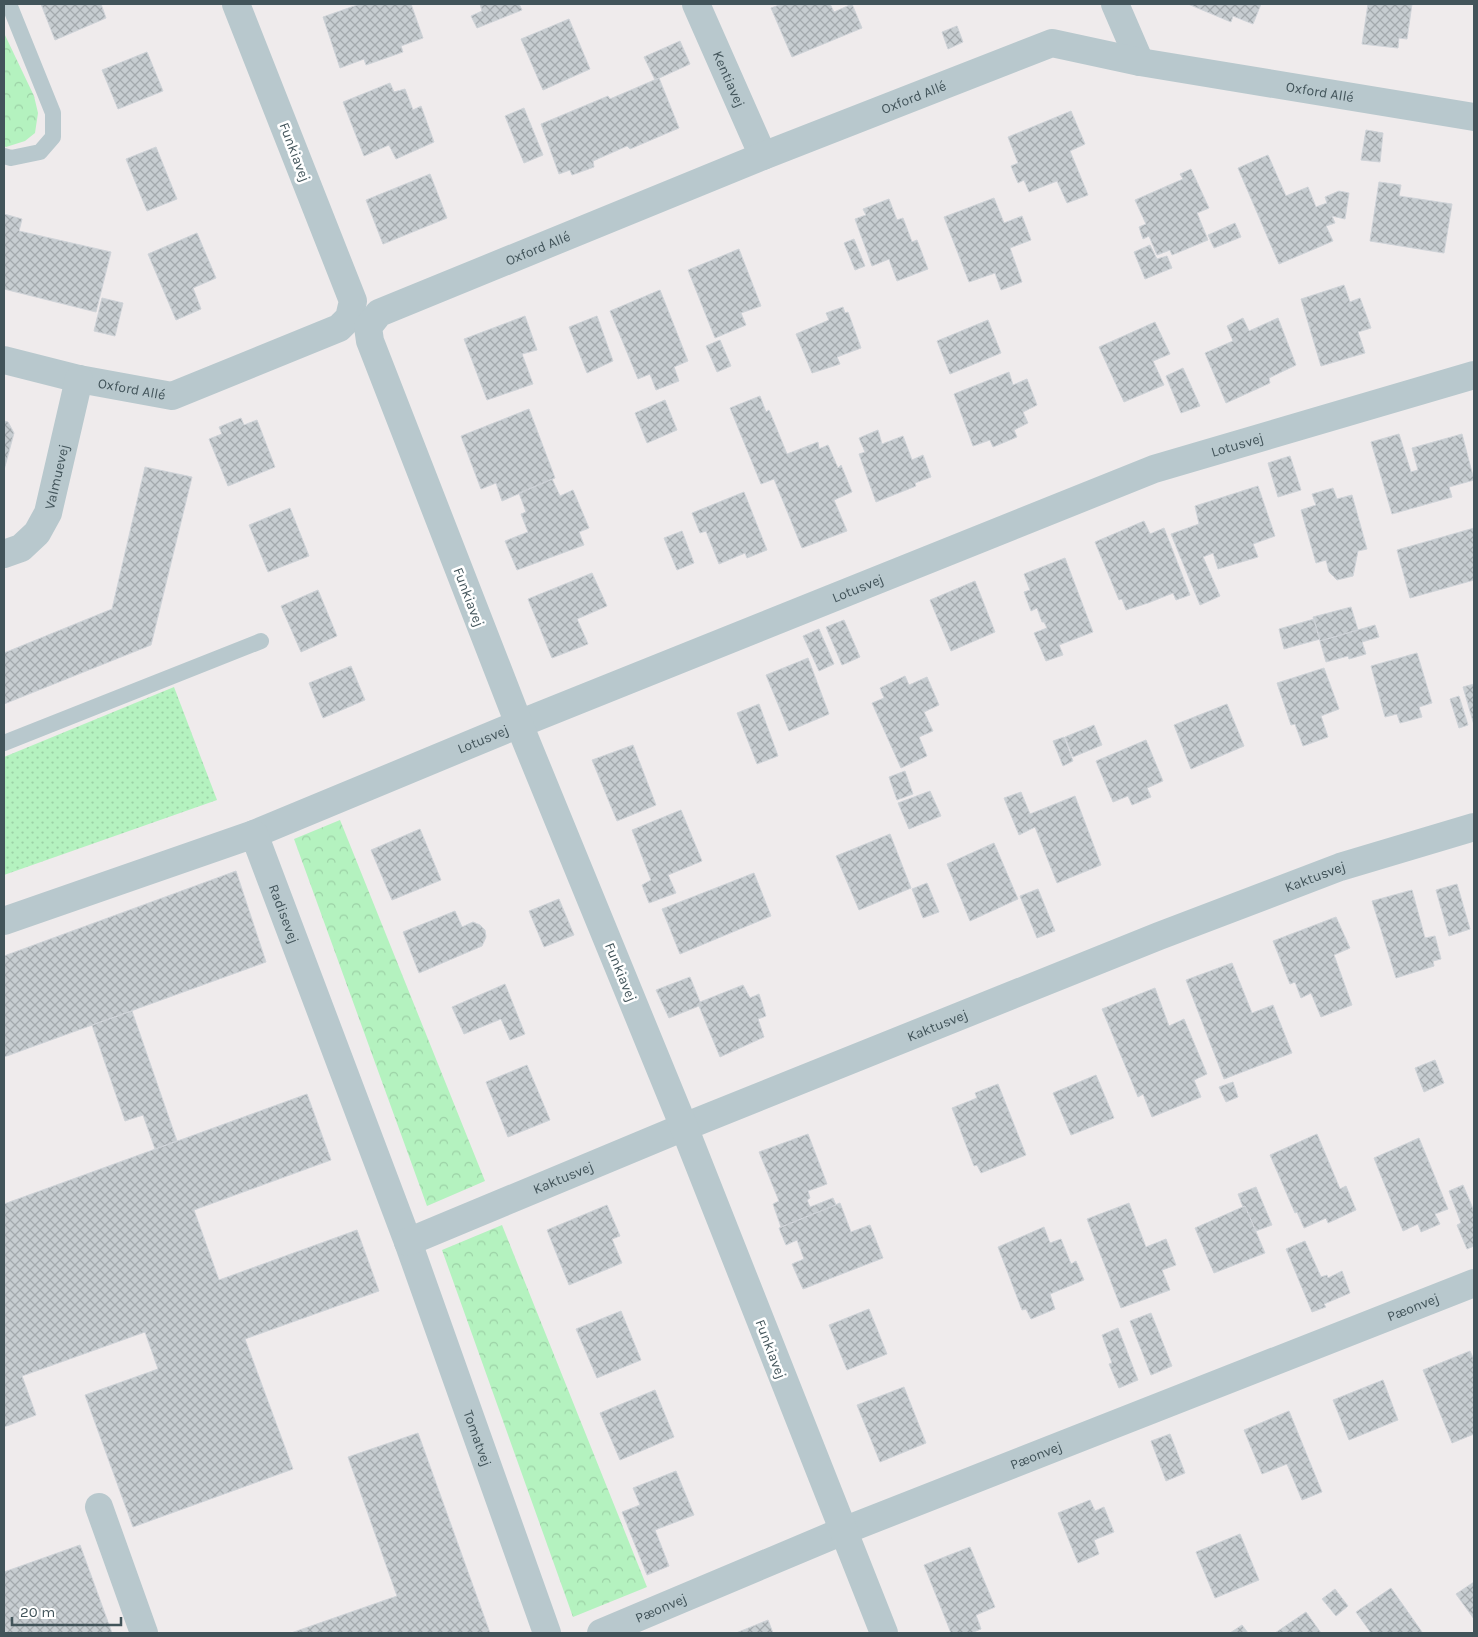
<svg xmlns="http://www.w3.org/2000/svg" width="1478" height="1637" font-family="Karla,sans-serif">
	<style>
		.grass { fill: url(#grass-dots) }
		.park { fill: url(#park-crowns) }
		.building { fill: url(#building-cross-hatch); stroke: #cfd3d8 }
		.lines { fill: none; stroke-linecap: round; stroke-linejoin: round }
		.lane { stroke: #b8c8cd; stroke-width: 16 }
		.street { stroke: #b8c8cd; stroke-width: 28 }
		.labels { text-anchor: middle; stroke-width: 5; stroke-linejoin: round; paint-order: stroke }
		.street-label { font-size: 14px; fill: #42545a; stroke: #fff }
	</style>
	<defs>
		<pattern id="grass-dots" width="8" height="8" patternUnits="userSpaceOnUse" patternTransform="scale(1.25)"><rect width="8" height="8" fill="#b4f2bf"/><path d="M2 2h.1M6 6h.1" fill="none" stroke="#9cd1a6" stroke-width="1.8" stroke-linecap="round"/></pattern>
		<pattern id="park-crowns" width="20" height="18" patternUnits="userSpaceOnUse" patternTransform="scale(1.25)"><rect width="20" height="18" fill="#b4f2bf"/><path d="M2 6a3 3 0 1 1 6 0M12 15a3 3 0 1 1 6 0" fill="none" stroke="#9cd1a6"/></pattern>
		<pattern id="building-cross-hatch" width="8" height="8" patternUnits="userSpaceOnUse" patternTransform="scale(1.25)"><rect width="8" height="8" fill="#c7cdd1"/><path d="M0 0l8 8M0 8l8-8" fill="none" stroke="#a3a9ad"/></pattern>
	</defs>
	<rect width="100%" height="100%" fill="#efebec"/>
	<path class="grass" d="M 174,687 L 217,800 L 4,875 L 4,757 Z"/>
	<path class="park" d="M 4,33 L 34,96 L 38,113 L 35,133 L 25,141 L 6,147 L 4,146 Z
		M 340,820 L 485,1181 L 427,1206 L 294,839 Z
		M 502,1225 L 647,1587 L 573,1617 L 442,1250 Z"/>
	<path class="building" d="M 41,4 L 101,4 L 106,18 L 55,40 Z
		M 360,4 L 411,4 L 423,38 L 401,46 L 403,52 L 366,65 L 364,59 L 340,68 L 323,17 Z
		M 480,4 L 519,4 L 522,10 L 477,28 L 471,16 L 482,11 Z
		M 782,4 L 830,4 L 834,12 L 852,4 L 862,28 L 792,57 L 771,8 Z
		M 1188,4 L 1261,4 L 1253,24 L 1233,16 L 1231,22 Z
		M 1368,4 L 1412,4 L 1407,39 L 1399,38 L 1398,48 L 1362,44 Z
		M 569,19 L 590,69 L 543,90 L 521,39 Z
		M 957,26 L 963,42 L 948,49 L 942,32 Z
		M 680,41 L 690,64 L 655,80 L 644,57 Z
		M 147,52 L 163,91 L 118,109 L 102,70 Z
		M 659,78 L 679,128 L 630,149 L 627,146 L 593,161 L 594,167 L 572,175 L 570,170 L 559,174 L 541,124 L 608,96 L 610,99 Z
		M 390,83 L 394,92 L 405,89 L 413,110 L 421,106 L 434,142 L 396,159 L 389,145 L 364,156 L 343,102 Z
		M 524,108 L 543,155 L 524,163 L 505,116 Z
		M 1071,111 L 1085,144 L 1070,151 L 1088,195 L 1067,203 L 1057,181 L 1029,192 L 1024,180 L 1018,183 L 1011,166 L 1018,163 L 1008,137 Z
		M 1366,130 L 1383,133 L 1380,162 L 1361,160 Z
		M 156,147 L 177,199 L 147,211 L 126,159 Z
		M 1268,155 L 1286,196 L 1308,187 L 1316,207 L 1327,203 L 1325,197 L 1339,191 L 1349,193 L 1345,219 L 1332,216 L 1335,223 L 1326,226 L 1333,241 L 1279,264 L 1238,168 Z
		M 1191,169 L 1209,208 L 1197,213 L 1208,240 L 1172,255 L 1170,250 L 1157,255 L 1149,236 L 1143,239 L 1139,227 L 1146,224 L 1135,200 L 1183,179 L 1180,174 Z
		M 430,174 L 447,218 L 383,244 L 366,200 Z
		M 1379,182 L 1401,185 L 1399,196 L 1452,204 L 1444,253 L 1370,241 Z
		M 994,198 L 1004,223 L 1022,216 L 1031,240 L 1010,248 L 1022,282 L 1001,290 L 995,273 L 969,282 L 944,217 Z
		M 889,199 L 897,220 L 903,218 L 912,242 L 917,240 L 928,269 L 897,281 L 889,259 L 872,266 L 855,219 L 866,215 L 863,209 Z
		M 4,214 L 22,219 L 19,231 L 111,252 L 96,312 L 4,289 Z
		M 1235,223 L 1241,237 L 1214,248 L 1208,235 Z
		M 197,233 L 216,278 L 193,288 L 201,309 L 176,320 L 148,254 Z
		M 854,239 L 865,266 L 855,270 L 844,243 Z
		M 1150,245 L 1157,259 L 1167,256 L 1172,268 L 1145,279 L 1134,252 Z
		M 739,249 L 761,306 L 741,313 L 746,325 L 715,338 L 688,270 Z
		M 1344,285 L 1350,302 L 1360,298 L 1371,328 L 1358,332 L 1365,353 L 1321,366 L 1301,299 Z
		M 660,290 L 688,361 L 674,367 L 679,381 L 656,390 L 650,374 L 638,379 L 610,311 Z
		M 102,298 L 123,303 L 115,336 L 94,331 Z
		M 843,307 L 845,313 L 848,312 L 861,348 L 837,357 L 840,364 L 812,373 L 796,334 L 829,320 L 826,313 Z
		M 525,316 L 537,350 L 522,354 L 533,384 L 487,400 L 464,339 Z
		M 597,316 L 613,361 L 587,373 L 569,327 Z
		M 1243,318 L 1249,331 L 1278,318 L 1296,365 L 1269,378 L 1270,383 L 1226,403 L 1205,353 L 1233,341 L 1227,326 Z
		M 988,320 L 1001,353 L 950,374 L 937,341 Z
		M 1155,322 L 1170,354 L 1153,361 L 1164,385 L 1124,402 L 1099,347 Z
		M 720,340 L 731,366 L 717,372 L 706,346 Z
		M 1183,368 L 1200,406 L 1181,413 L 1166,376 Z
		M 1009,372 L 1013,385 L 1027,379 L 1037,405 L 1023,412 L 1028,423 L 1014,430 L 1017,437 L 993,447 L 990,440 L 973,446 L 954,394 Z
		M 760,396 L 766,412 L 769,410 L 787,454 L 818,442 L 819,449 L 828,445 L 838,468 L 841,465 L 852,492 L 834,500 L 847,531 L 802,548 L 774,479 L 761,484 L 730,408 Z
		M 665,400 L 677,430 L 647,443 L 635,413 Z
		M 529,409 L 555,478 L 502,501 L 496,483 L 481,489 L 461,436 Z
		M 241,418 L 244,425 L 257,420 L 275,467 L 228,486 L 209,439 L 222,434 L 219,427 Z
		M 4,421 L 8,422 L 14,433 L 4,470 Z
		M 878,430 L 882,444 L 903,436 L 912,460 L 923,455 L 931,477 L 915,483 L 916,486 L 876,502 L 859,454 L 865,452 L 859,438 Z
		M 1399,434 L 1411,472 L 1418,470 L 1412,448 L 1462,434 L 1474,480 L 1449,487 L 1452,497 L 1392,514 L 1371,442 Z
		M 1290,456 L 1301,490 L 1278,497 L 1268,463 Z
		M 145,467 L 192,477 L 151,645 L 4,704 L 4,653 L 112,609 Z
		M 552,479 L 560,496 L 573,490 L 589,528 L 579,532 L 584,545 L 517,570 L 505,541 L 528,532 L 521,514 L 526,512 L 519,493 Z
		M 1258,486 L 1275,536 L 1253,544 L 1258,557 L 1218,569 L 1213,553 L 1203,557 L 1220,596 L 1200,605 L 1171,534 L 1199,524 L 1195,506 Z
		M 1333,488 L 1337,499 L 1352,495 L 1367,549 L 1358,551 L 1353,576 L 1337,580 L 1329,572 L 1326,560 L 1316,563 L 1301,510 L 1316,505 L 1312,494 Z
		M 744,492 L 767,550 L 747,558 L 745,553 L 719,564 L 706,531 L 700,533 L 692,513 Z
		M 290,508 L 309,556 L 268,572 L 249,525 Z
		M 1144,521 L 1150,534 L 1164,528 L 1190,595 L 1176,600 L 1173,593 L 1148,603 L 1126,610 L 1122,599 L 1119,600 L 1095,542 Z
		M 1474,528 L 1474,580 L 1410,598 L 1397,550 Z
		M 682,531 L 694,563 L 677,570 L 664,538 Z
		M 1065,558 L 1093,632 L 1059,645 L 1063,655 L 1046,661 L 1034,633 L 1047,628 L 1044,622 L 1042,622 L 1037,608 L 1031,611 L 1024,592 L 1030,590 L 1024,574 Z
		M 592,573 L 607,606 L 577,619 L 588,644 L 552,658 L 528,599 Z
		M 975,581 L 995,632 L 951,651 L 930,600 Z
		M 318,590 L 337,636 L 301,652 L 281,606 Z
		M 1351,607 L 1358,630 L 1320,641 L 1313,617 Z
		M 1314,619 L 1320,639 L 1284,649 L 1279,629 Z
		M 844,620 L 860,657 L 842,665 L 826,627 Z
		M 1375,625 L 1379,637 L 1362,642 L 1366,654 L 1349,659 L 1348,656 L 1326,662 L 1320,641 Z
		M 819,629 L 834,664 L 819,671 L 803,636 Z
		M 1417,653 L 1432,703 L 1419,707 L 1422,717 L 1400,723 L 1397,714 L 1385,717 L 1371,666 Z
		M 808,658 L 829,714 L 789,731 L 766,675 Z
		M 351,666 L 365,700 L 323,718 L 309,683 Z
		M 1324,668 L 1339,709 L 1321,716 L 1328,737 L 1303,746 L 1295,724 L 1291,725 L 1277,683 Z
		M 905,676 L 909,685 L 927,677 L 939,705 L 924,712 L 933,731 L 919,737 L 927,756 L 901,768 L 872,703 L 884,698 L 880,688 Z
		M 1474,684 L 1474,725 L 1463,687 Z
		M 1459,696 L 1468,725 L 1459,728 L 1450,699 Z
		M 759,704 L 778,756 L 757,764 L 737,713 Z
		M 1227,704 L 1244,746 L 1191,769 L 1174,725 Z
		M 1094,725 L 1102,745 L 1073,757 L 1065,737 Z
		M 1064,737 L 1073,761 L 1063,766 L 1053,741 Z
		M 1146,740 L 1163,781 L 1147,788 L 1151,797 L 1132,805 L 1128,796 L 1113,802 L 1096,761 Z
		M 633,745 L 656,805 L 617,821 L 592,760 Z
		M 905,771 L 913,794 L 897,800 L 889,777 Z
		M 930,791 L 941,816 L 909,829 L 898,803 Z
		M 1021,792 L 1030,814 L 1075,796 L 1101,865 L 1057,883 L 1035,827 L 1019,835 L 1004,798 Z
		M 681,810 L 702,861 L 668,875 L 676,893 L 649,903 L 642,885 L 651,880 L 632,830 Z
		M 420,829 L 441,880 L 392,900 L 371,850 Z
		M 890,834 L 911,888 L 859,910 L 836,856 Z
		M 994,843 L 1018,899 L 970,921 L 947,864 Z
		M 236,871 L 266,962 L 4,1057 L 4,956 Z
		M 754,873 L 771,916 L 680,954 L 662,909 Z
		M 927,883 L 939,912 L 923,918 L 912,889 Z
		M 1457,884 L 1470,929 L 1449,936 L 1436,890 Z
		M 1038,889 L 1055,931 L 1037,938 L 1020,896 Z
		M 1412,890 L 1425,938 L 1435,936 L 1441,959 L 1433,961 L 1434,966 L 1396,978 L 1372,901 Z
		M 559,899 L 574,935 L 544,947 L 529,911 Z
		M 455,911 L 462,927 L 473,922 L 480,925 L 485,930 L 486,937 L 482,946 L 419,973 L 403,932 Z
		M 1336,917 L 1350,948 L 1334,955 L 1352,1005 L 1321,1017 L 1311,993 L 1301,998 L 1295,982 L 1290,984 L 1273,941 Z
		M 1232,963 L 1252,1013 L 1273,1005 L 1292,1053 L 1224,1079 L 1186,980 Z
		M 690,977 L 700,1002 L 743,985 L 750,998 L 759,994 L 766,1016 L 758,1019 L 764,1037 L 720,1057 L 699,1006 L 669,1018 L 656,990 Z
		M 505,984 L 525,1034 L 510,1040 L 501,1019 L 464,1034 L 452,1007 Z
		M 1155,988 L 1169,1026 L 1184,1019 L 1207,1074 L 1194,1080 L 1201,1097 L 1152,1117 L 1143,1094 L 1138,1097 L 1102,1009 Z
		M 132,1011 L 177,1141 L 155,1149 L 143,1115 L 125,1121 L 92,1025 Z
		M 1435,1060 L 1444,1083 L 1424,1092 L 1415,1068 Z
		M 527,1065 L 550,1120 L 508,1137 L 486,1082 Z
		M 1096,1075 L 1114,1118 L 1071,1135 L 1053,1093 Z
		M 1233,1082 L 1238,1097 L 1226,1102 L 1219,1087 Z
		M 998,1084 L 1026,1155 L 981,1173 L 977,1165 L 974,1166 L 952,1108 L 977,1098 L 975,1093 Z
		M 307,1094 L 331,1160 L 194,1210 L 219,1280 L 357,1230 L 379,1291 L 245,1339 L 293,1469 L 133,1527 L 85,1395 L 158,1369 L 145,1332 L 22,1376 L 36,1415 L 4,1427 L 4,1204 Z
		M 808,1134 L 827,1184 L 808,1191 L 810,1198 L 807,1200 L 810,1207 L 833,1198 L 836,1205 L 781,1227 L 773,1204 L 779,1201 L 759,1152 Z
		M 1317,1134 L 1340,1189 L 1346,1186 L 1356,1210 L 1328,1223 L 1326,1218 L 1304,1228 L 1297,1212 L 1295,1213 L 1270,1155 Z
		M 1419,1138 L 1448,1209 L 1435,1214 L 1440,1224 L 1421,1232 L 1418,1224 L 1403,1231 L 1374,1158 Z
		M 1463,1185 L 1474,1211 L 1474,1246 L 1467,1249 L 1457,1225 L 1461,1223 L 1449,1191 Z
		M 1256,1187 L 1272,1225 L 1256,1231 L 1245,1206 L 1243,1207 L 1238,1194 Z
		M 840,1203 L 851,1232 L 870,1225 L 883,1258 L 803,1289 L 792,1264 L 804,1259 L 797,1240 L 786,1245 L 779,1228 Z
		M 1129,1203 L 1146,1247 L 1166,1239 L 1176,1265 L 1162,1270 L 1170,1290 L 1121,1308 L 1087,1219 Z
		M 607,1205 L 620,1236 L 612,1239 L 622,1263 L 569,1285 L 547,1230 Z
		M 1245,1206 L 1265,1253 L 1214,1273 L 1195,1228 Z
		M 1044,1227 L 1050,1243 L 1061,1239 L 1071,1264 L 1076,1261 L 1084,1280 L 1050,1294 L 1055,1309 L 1031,1319 L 1026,1309 L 1022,1310 L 998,1247 Z
		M 1305,1241 L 1321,1277 L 1327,1275 L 1328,1278 L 1342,1271 L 1350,1293 L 1324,1304 L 1326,1307 L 1312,1312 L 1286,1249 Z
		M 869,1309 L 887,1354 L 847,1370 L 829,1325 Z
		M 621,1311 L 641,1360 L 597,1378 L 576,1329 Z
		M 1151,1313 L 1172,1366 L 1151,1375 L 1130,1321 Z
		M 1118,1328 L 1138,1380 L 1119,1388 L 1109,1364 L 1112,1363 L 1102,1335 Z
		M 1470,1351 L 1474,1360 L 1474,1434 L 1452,1443 L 1423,1370 Z
		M 1383,1380 L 1398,1420 L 1349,1440 L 1333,1400 Z
		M 904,1387 L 926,1443 L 880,1462 L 857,1405 Z
		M 655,1390 L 674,1437 L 620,1460 L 600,1413 Z
		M 1289,1411 L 1322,1492 L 1302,1500 L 1287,1464 L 1262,1474 L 1244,1430 Z
		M 418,1433 L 490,1633 L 291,1633 L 397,1596 L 348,1457 Z
		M 1170,1434 L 1185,1473 L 1166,1481 L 1151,1441 Z
		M 676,1471 L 694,1515 L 655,1530 L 669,1566 L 647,1575 L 622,1512 L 640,1505 L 633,1488 Z
		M 1090,1500 L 1095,1511 L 1104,1507 L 1114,1532 L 1094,1540 L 1099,1554 L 1078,1563 L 1058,1513 Z
		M 1240,1534 L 1259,1580 L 1215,1598 L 1196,1552 Z
		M 80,1545 L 112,1633 L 4,1633 L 4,1572 Z
		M 970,1547 L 995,1607 L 976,1615 L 981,1629 L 971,1633 L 951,1633 L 924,1565 Z
		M 1474,1582 L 1474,1619 L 1456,1594 Z
		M 1391,1588 L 1422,1632 L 1421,1633 L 1371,1633 L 1356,1612 Z
		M 1335,1589 L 1348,1606 L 1336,1616 L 1322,1599 Z
		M 1306,1612 L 1321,1633 L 1275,1633 Z
		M 768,1620 L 773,1633 L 736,1633 Z
		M 1242,1625 L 1248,1633 L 1230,1633 Z"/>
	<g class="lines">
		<path class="lane" d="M 4,156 L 11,158 L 40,152 L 53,137 L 53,113 L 9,4
			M 4,743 L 261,641"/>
		<g class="street">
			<path id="s1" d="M 696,4 L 763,156"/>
			<path d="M 1115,4 L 1140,62"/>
			<path id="s2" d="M 4,360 L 79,379 L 172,396 L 339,328 L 349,318 L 353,301 L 236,4"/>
			<path id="s3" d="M 4,554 L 21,548 L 37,533 L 48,513 L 79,379"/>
			<path id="s4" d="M 254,834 L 519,724 L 1154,469 L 1474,375"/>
			<path id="s5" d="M 4,921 L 254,834 L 408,1242 L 547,1633"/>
			<path id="s6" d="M 408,1242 L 684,1127 L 1159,936 L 1340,867 L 1474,827"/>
			<path d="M 99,1507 L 144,1633"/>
			<path id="s7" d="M 601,1633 L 843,1531 L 1474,1283"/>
			<path id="s8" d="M 884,1633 L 684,1127 L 519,724 L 370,341 L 368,327 L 379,313 L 763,156 L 1052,43 L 1140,62 L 1474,117"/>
		</g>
	</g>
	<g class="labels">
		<g class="street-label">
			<text dy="5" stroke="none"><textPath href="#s1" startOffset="82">Kentiavej</textPath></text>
			<text dy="5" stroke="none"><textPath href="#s8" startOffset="2420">Oxford Allé</textPath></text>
			<text dy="5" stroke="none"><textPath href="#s8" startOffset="1999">Oxford Allé</textPath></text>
			<text transform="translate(295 152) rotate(69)" y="5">Funkiavej</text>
			<text dy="5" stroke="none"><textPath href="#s8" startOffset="1594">Oxford Allé</textPath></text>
			<text dy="5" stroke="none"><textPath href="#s2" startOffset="131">Oxford Allé</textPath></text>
			<text dy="5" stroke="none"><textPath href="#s4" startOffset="1058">Lotusvej</textPath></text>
			<text dy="5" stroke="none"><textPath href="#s3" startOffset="100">Valmuevej</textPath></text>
			<text dy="5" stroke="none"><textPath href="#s4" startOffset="652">Lotusvej</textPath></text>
			<text transform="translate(469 597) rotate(69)" y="5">Funkiavej</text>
			<text dy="5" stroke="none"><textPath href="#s4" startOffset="248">Lotusvej</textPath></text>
			<text dy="5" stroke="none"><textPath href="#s6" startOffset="978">Kaktusvej</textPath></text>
			<text dy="5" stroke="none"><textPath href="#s5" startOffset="350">Radisevej</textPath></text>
			<text transform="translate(621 972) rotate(68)" y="5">Funkiavej</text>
			<text dy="5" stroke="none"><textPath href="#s6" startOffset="572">Kaktusvej</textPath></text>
			<text dy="5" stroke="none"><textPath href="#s6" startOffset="168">Kaktusvej</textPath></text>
			<text dy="5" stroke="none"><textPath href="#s7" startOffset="875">Pæonvej</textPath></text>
			<text transform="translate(771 1349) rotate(69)" y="5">Funkiavej</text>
			<text dy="5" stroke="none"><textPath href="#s5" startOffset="909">Tomatvej</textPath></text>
			<text dy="5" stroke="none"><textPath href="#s7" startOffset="470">Pæonvej</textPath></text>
			<text dy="5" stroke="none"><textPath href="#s7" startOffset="65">Pæonvej</textPath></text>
		</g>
	</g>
	<rect width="1478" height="1637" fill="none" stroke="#42545a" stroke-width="10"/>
	<path d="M12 1617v8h109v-8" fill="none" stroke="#42545a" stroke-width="2.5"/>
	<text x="20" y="1617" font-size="15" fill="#42545a" stroke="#ffffff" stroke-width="4" paint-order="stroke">20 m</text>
</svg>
